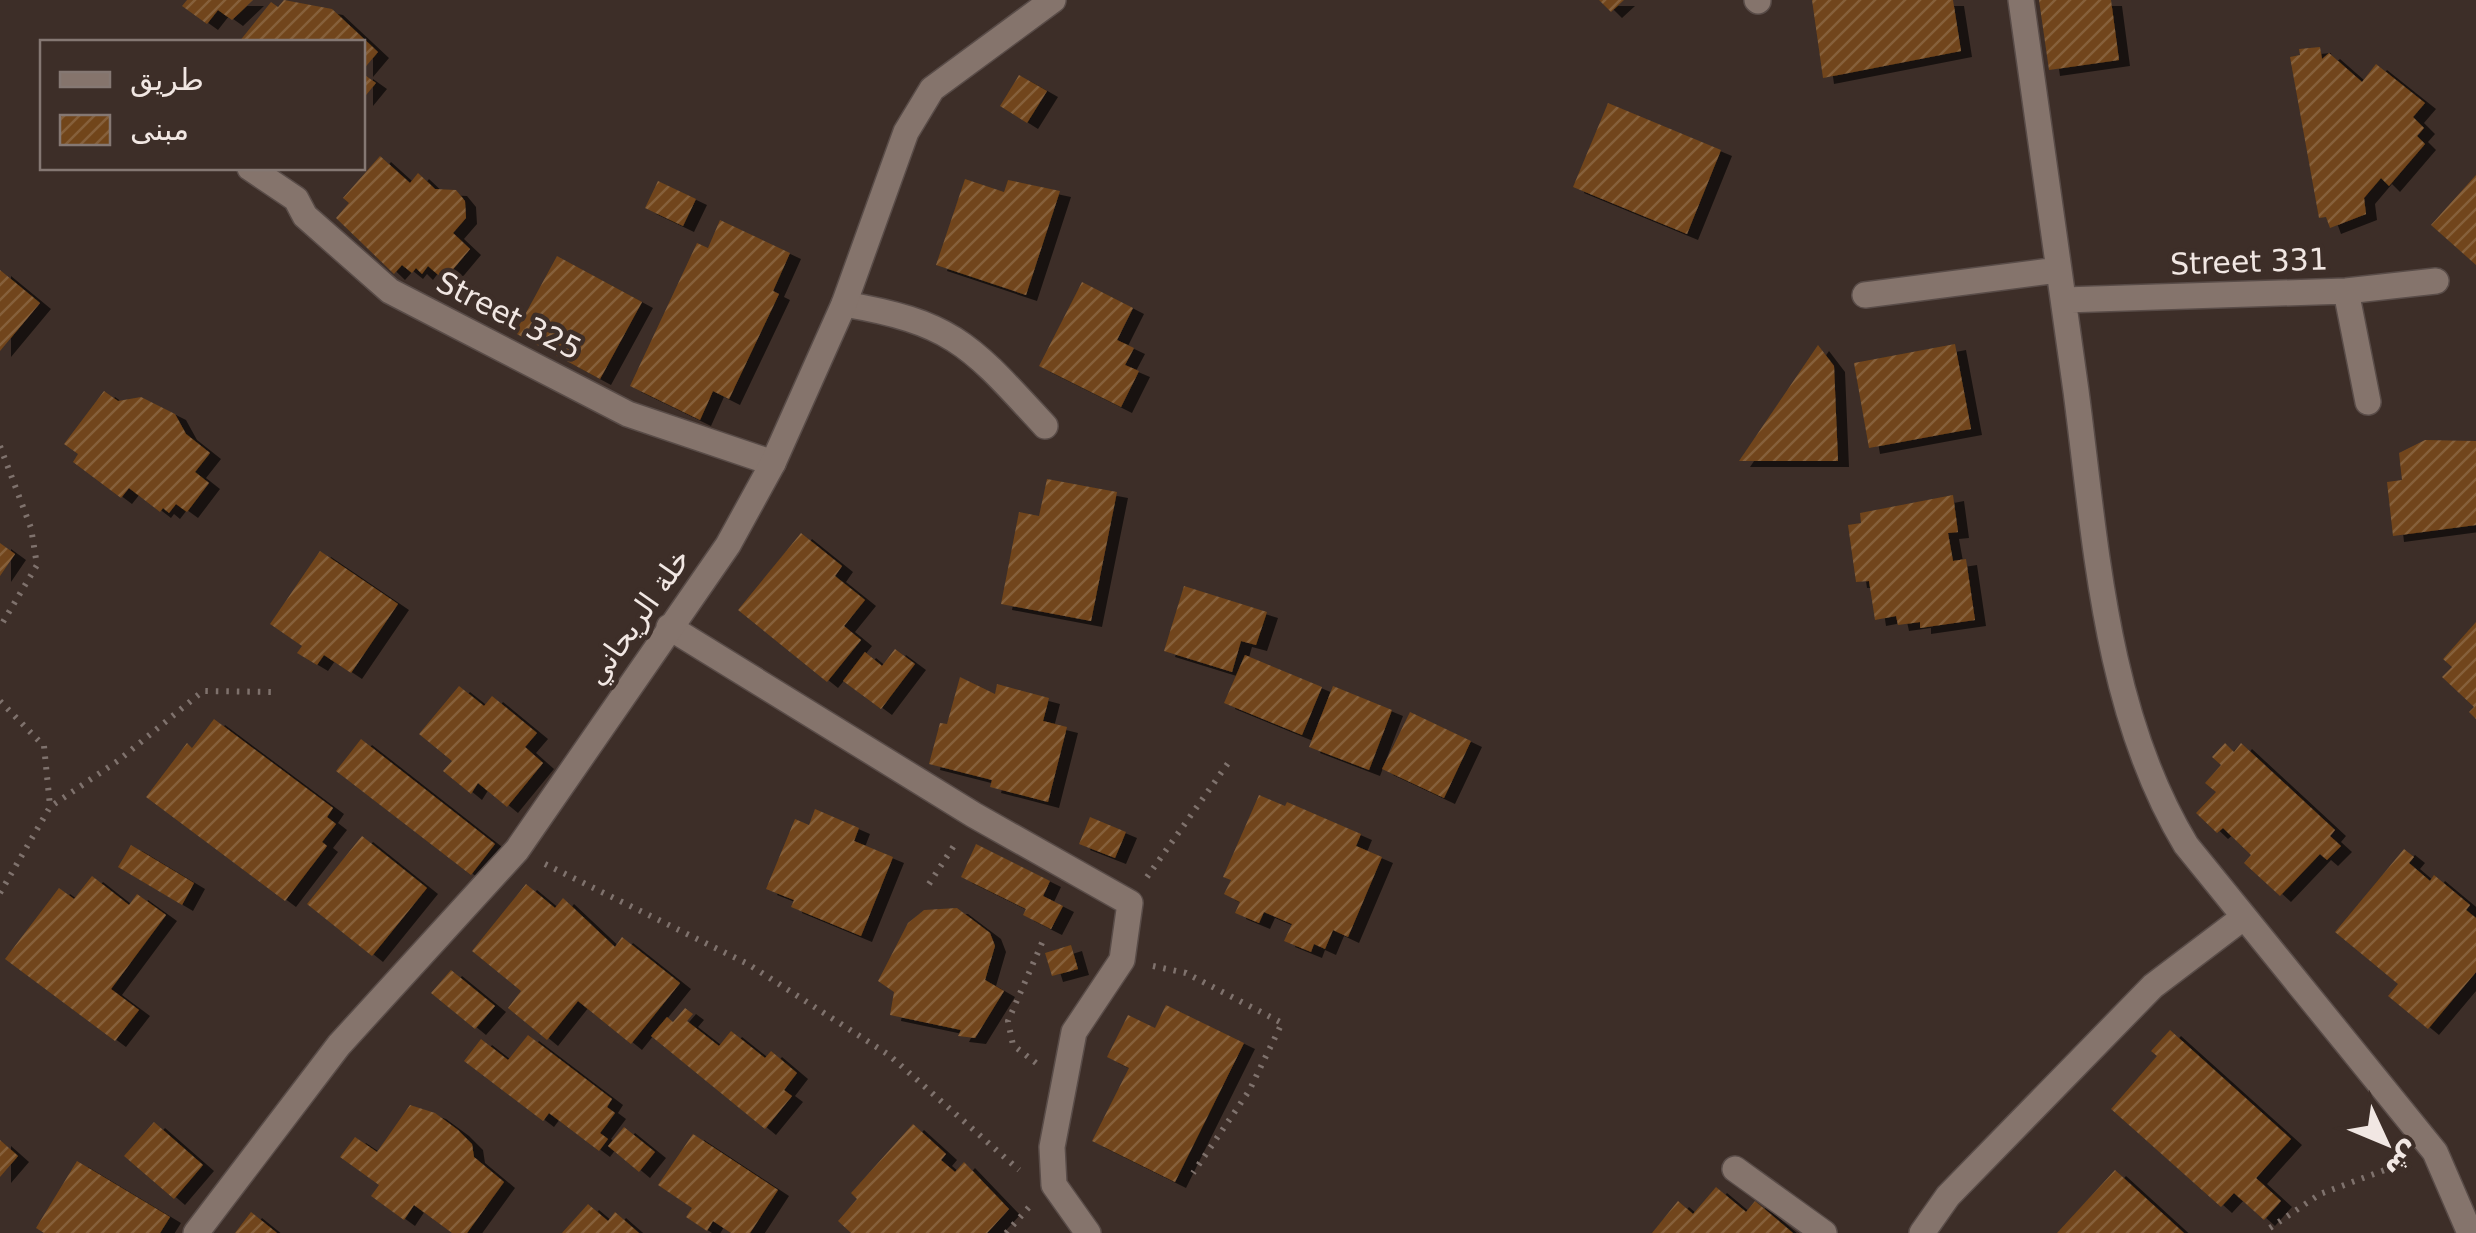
<svg xmlns="http://www.w3.org/2000/svg" width="2476" height="1233" font-family="'DejaVu Sans','Noto Sans Arabic',sans-serif">
	<style>
		.building { fill: url(#building-hatch); filter: url(#shadow) }
		.lines { fill: none; stroke-linecap: round; stroke-linejoin: round }
		.street-casing { stroke: #594c48; stroke-width: 28 }
		.secondary-casing { stroke: #594c48; stroke-width: 28 }
		.path { stroke: #7f726d; stroke-width: 6; stroke-dasharray: 2.5 8; stroke-linecap: butt }
		.street { stroke: #85746c; stroke-width: 25 }
		.secondary { stroke: #85746c; stroke-width: 25 }
		.labels { text-anchor: middle; stroke-width: 9; stroke-linejoin: round; paint-order: stroke }
		.street-label { font-size: 30px; fill: #f1e7e3; stroke: #3d2e28 }
	</style>
	<defs>
		<pattern id="building-hatch" width="6" height="6" patternUnits="userSpaceOnUse" patternTransform="scale(2.5)"><rect width="6" height="6" fill="#71451a"/><path d="M-1 1l2-2M0 6l6-6M5 7l2-2" fill="none" stroke="#86603b"/></pattern>
		<filter id="shadow"><feDropShadow dx="11" dy="6" stdDeviation="0" flood-color="#0009"/></filter>
	</defs>
	<rect width="100%" height="100%" fill="#3d2e28"/>
	<path class="building" d="M 187,0 L 253,0 L 232,20 L 218,10 L 207,24 L 182,6 Z
		M 284,0 L 332,9 L 378,52 L 362,71 L 362,42 L 239,42 L 271,2 L 278,7 Z
		M 1599,0 L 1624,0 L 1611,12 Z
		M 1812,0 L 1953,0 L 1961,51 L 1823,78 Z
		M 2039,0 L 2111,0 L 2119,60 L 2049,70 Z
		M 2320,47 L 2322,59 L 2329,53 L 2362,82 L 2376,64 L 2425,103 L 2413,117 L 2424,128 L 2417,136 L 2425,144 L 2389,186 L 2381,178 L 2364,198 L 2366,214 L 2330,228 L 2326,217 L 2319,218 L 2290,57 L 2300,55 L 2299,49 Z
		M 362,73 L 376,83 L 362,100 Z
		M 1019,75 L 1047,91 L 1027,123 L 1000,106 Z
		M 1608,103 L 1721,150 L 1687,234 L 1573,187 Z
		M 380,156 L 410,183 L 418,173 L 435,189 L 456,190 L 465,201 L 466,218 L 453,233 L 470,249 L 444,280 L 428,266 L 422,274 L 416,268 L 412,273 L 402,265 L 394,274 L 336,218 L 349,203 L 343,198 Z
		M 2476,175 L 2476,265 L 2431,225 Z
		M 965,179 L 1004,192 L 1008,180 L 1060,191 L 1026,295 L 936,265 Z
		M 658,181 L 696,199 L 683,226 L 645,208 Z
		M 720,220 L 790,253 L 773,291 L 779,294 L 729,399 L 713,391 L 700,420 L 630,386 L 697,243 L 708,248 Z
		M 557,256 L 642,302 L 600,379 L 515,333 Z
		M 0,270 L 40,303 L 0,351 Z
		M 1082,282 L 1133,308 L 1117,340 L 1134,348 L 1125,365 L 1139,371 L 1121,407 L 1039,366 Z
		M 1955,344 L 1971,429 L 1869,448 L 1854,363 Z
		M 1818,345 L 1834,366 L 1838,461 L 1739,461 Z
		M 104,391 L 118,401 L 141,397 L 175,414 L 186,434 L 210,453 L 195,472 L 209,483 L 187,512 L 176,504 L 169,513 L 163,508 L 160,512 L 129,488 L 121,498 L 73,462 L 78,454 L 64,444 Z
		M 2425,440 L 2476,441 L 2476,525 L 2393,536 L 2387,482 L 2402,480 L 2399,453 Z
		M 1047,479 L 1117,492 L 1091,621 L 1001,604 L 1019,512 L 1039,516 Z
		M 1953,495 L 1958,532 L 1948,533 L 1953,561 L 1966,559 L 1975,620 L 1920,628 L 1920,622 L 1898,625 L 1896,616 L 1875,620 L 1869,581 L 1856,582 L 1848,525 L 1861,523 L 1860,513 Z
		M 801,533 L 842,566 L 835,576 L 865,600 L 844,626 L 861,640 L 827,682 L 738,610 Z
		M 0,543 L 15,554 L 0,576 Z
		M 320,551 L 398,604 L 351,673 L 324,655 L 317,665 L 297,653 L 302,646 L 270,624 Z
		M 1184,586 L 1267,612 L 1256,645 L 1241,641 L 1232,672 L 1164,651 Z
		M 2476,622 L 2476,719 L 2469,712 L 2474,707 L 2442,677 L 2452,667 L 2443,659 Z
		M 895,649 L 915,664 L 881,709 L 843,681 L 865,652 L 882,666 Z
		M 1245,655 L 1322,687 L 1302,735 L 1224,703 Z
		M 960,677 L 995,694 L 997,684 L 1049,698 L 1043,721 L 1067,727 L 1048,802 L 990,787 L 992,780 L 929,764 L 940,723 L 947,724 Z
		M 459,686 L 484,706 L 492,696 L 537,733 L 525,747 L 543,763 L 507,807 L 478,783 L 471,794 L 443,771 L 452,761 L 419,734 Z
		M 1333,686 L 1392,710 L 1369,770 L 1309,747 Z
		M 1410,712 L 1471,741 L 1444,798 L 1382,769 Z
		M 214,719 L 333,808 L 327,817 L 336,824 L 322,842 L 327,846 L 285,901 L 146,797 L 187,743 L 192,748 Z
		M 361,739 L 495,844 L 471,875 L 336,771 Z
		M 2225,743 L 2234,752 L 2241,743 L 2335,830 L 2330,836 L 2341,846 L 2327,860 L 2320,854 L 2280,896 L 2244,863 L 2251,855 L 2223,828 L 2217,833 L 2196,813 L 2216,792 L 2205,783 L 2221,765 L 2212,757 Z
		M 1259,795 L 1285,806 L 1287,802 L 1361,834 L 1356,846 L 1382,857 L 1348,937 L 1333,930 L 1325,949 L 1314,944 L 1311,952 L 1284,941 L 1292,924 L 1264,912 L 1259,923 L 1235,913 L 1240,902 L 1224,894 L 1231,880 L 1223,877 Z
		M 815,809 L 859,828 L 854,841 L 893,857 L 861,936 L 791,907 L 794,900 L 766,889 L 795,819 L 809,825 Z
		M 1090,817 L 1126,832 L 1115,858 L 1079,844 Z
		M 362,836 L 427,888 L 372,956 L 307,904 Z
		M 976,844 L 1050,881 L 1043,896 L 1063,906 L 1051,929 L 1023,915 L 1026,909 L 961,877 Z
		M 131,845 L 194,883 L 182,905 L 118,867 Z
		M 2404,849 L 2414,857 L 2409,863 L 2430,881 L 2434,875 L 2470,905 L 2466,910 L 2476,918 L 2476,972 L 2428,1029 L 2388,996 L 2398,984 L 2335,932 Z
		M 92,876 L 129,905 L 137,894 L 166,915 L 111,989 L 139,1010 L 115,1041 L 5,959 L 59,888 L 74,899 Z
		M 526,884 L 555,908 L 563,898 L 615,947 L 622,937 L 680,983 L 631,1044 L 578,1001 L 547,1040 L 508,1008 L 521,991 L 472,951 Z
		M 957,908 L 990,933 L 995,946 L 985,980 L 1004,991 L 975,1038 L 958,1036 L 961,1030 L 890,1015 L 894,992 L 878,981 L 908,923 L 924,910 Z
		M 1071,945 L 1078,969 L 1052,976 L 1045,953 Z
		M 451,970 L 495,1006 L 475,1029 L 431,993 Z
		M 1166,1005 L 1244,1043 L 1175,1182 L 1092,1141 L 1129,1068 L 1107,1057 L 1128,1015 L 1155,1028 Z
		M 685,1008 L 693,1014 L 687,1021 L 719,1046 L 731,1031 L 765,1058 L 771,1051 L 797,1073 L 784,1090 L 792,1096 L 765,1129 L 651,1036 L 667,1017 L 673,1022 Z
		M 2170,1030 L 2291,1139 L 2256,1178 L 2281,1201 L 2264,1220 L 2234,1193 L 2221,1207 L 2111,1109 L 2157,1056 L 2151,1051 Z
		M 528,1035 L 612,1099 L 607,1107 L 615,1113 L 600,1133 L 608,1139 L 599,1151 L 549,1113 L 543,1121 L 464,1061 L 481,1039 L 508,1060 Z
		M 410,1105 L 435,1113 L 458,1130 L 472,1144 L 474,1157 L 504,1182 L 467,1233 L 452,1233 L 414,1205 L 404,1220 L 371,1196 L 379,1185 L 340,1157 L 355,1137 L 377,1152 Z
		M 154,1122 L 203,1165 L 174,1199 L 124,1156 Z
		M 913,1124 L 946,1154 L 941,1160 L 955,1172 L 964,1162 L 1009,1209 L 987,1233 L 851,1233 L 838,1221 L 857,1199 L 851,1193 Z
		M 624,1127 L 655,1152 L 639,1172 L 608,1146 Z
		M 693,1134 L 778,1190 L 750,1233 L 731,1233 L 713,1221 L 707,1231 L 686,1217 L 692,1208 L 658,1185 Z
		M 0,1140 L 18,1156 L 0,1177 Z
		M 77,1161 L 170,1217 L 160,1233 L 44,1233 L 36,1228 Z
		M 2115,1170 L 2184,1233 L 2057,1233 Z
		M 1716,1187 L 1746,1212 L 1755,1201 L 1793,1233 L 1652,1233 L 1678,1201 L 1693,1214 Z
		M 588,1204 L 608,1221 L 615,1212 L 639,1233 L 562,1233 Z
		M 251,1212 L 277,1233 L 235,1233 Z"/>
	<g class="lines">
		<g class="street-casing">
			<path id="street" d="M 1757,0 L 1758,1
				M 2021,0 C 2039,130 2058,261 2076,391 C 2096,544 2105,711 2186,845 L 2435,1152 L 2470,1233
				M 250,168 L 296,199 L 305,216 L 390,291 L 628,414 L 773,463
				M 2346,291 L 2368,402
				M 1865,295 L 2058,270
				M 2064,300 L 2346,291 L 2436,281
				M 844,304 C 955,323 971,346 1045,426
				M 669,627 L 974,815 L 1130,903 L 1122,960 L 1074,1032 L 1052,1147 L 1054,1185 L 1088,1233
				M 1735,1169 L 1824,1233
				M 1922,1233 L 1948,1196 L 2153,986 L 2244,917"/>
		</g>
		<g class="secondary-casing">
			<path id="secondary" d="M 196,1233 L 339,1045 L 517,850 L 728,545 L 773,463 L 844,304 L 906,132 L 932,89 L 1053,0"/>
		</g>
		<path class="path" d="M 0,446 L 31,528 L 37,565 L 0,627
			M 0,701 L 44,746 L 50,806
			M 545,864 L 748,964 L 889,1055 L 1019,1170
			M 1147,877 L 1231,759
			M 929,884 L 957,841
			M 0,893 L 50,807 L 119,760 L 203,691 L 277,692
			M 1153,966 L 1186,973 L 1282,1023 L 1249,1091 L 1193,1173
			M 1036,1063 L 1013,1045 L 1008,1021 L 1045,936
			M 2270,1228 L 2320,1194 L 2401,1164
			M 1006,1233 L 1030,1206"/>
		<use href="#street" class="street"/>
		<use href="#secondary" class="secondary"/>
	</g>
	<g class="labels">
		<g class="street-label">
			<text transform="translate(2249 262) rotate(-2)" y="10">Street 331</text>
			<text transform="translate(509 316) rotate(27)" y="10">Street 325</text>
			<text transform="translate(638 617) rotate(-55)" y="10">خلة الريحاني</text>
		</g>
	</g>
	<rect x="40" y="40" width="325" height="130" fill="#3d2e28" stroke="#857873" stroke-width="2.5"/>
	<rect x="60" y="72" width="50" height="15" fill="#85746c" stroke="#857873" stroke-width="2.5"/>
	<text x="130" y="90" font-size="30" fill="#f1e7e3">طريق</text>
	<rect x="60" y="115" width="50" height="30" fill="url(#building-hatch)" stroke="#857873" stroke-width="2.5"/>
	<text x="130" y="140" font-size="30" fill="#f1e7e3">مبنى</text>
	<g transform="translate(2386 1143) rotate(134)" stroke="#3d2e28" stroke-width="8" paint-order="stroke">
	<path d="M0-8L18 38L0 25L-18 38Z" fill="#f1e7e3"/>
	<text y="-15" font-size="28" font-weight="bold" text-anchor="middle" fill="#f1e7e3">ش</text>
	</g>
</svg>
